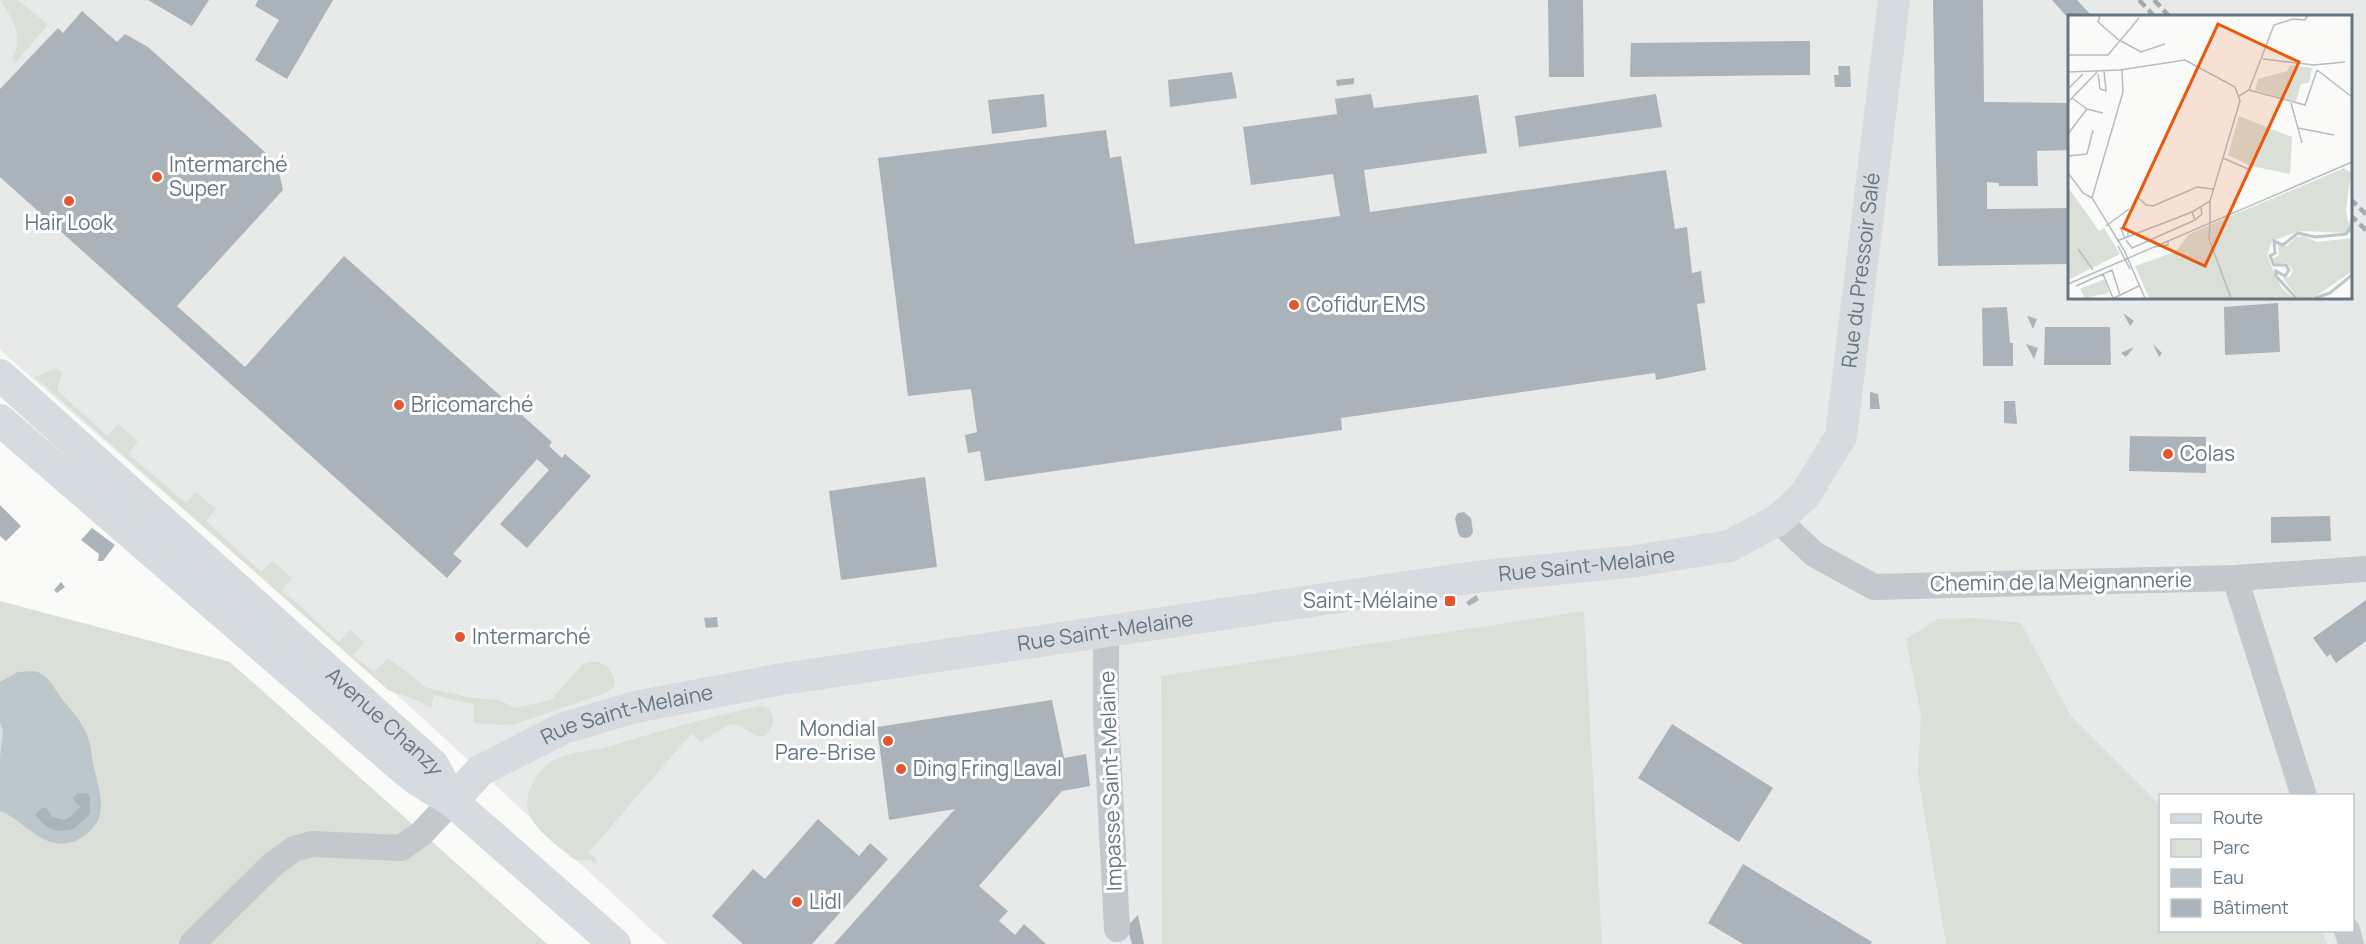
<svg xmlns="http://www.w3.org/2000/svg" width="2366" height="944" font-family="Manrope,sans-serif">
	<style>
		.built { fill: #e8e9e9; fill-rule: evenodd }
		.green { fill: #dadfd7 }
		.water { fill: #bbc7cb }
		.building { fill: #aab3b9 }
		.lines { fill: none; stroke-linecap: round; stroke-linejoin: round }
		.minor { stroke: #c3c8cc; stroke-width: 26 }
		.major { stroke: #d6dbdf; stroke-width: 32 }
		.rail { stroke: #a2aab0; stroke-width: 4.5; stroke-dasharray: 9 4.5; stroke-linecap: butt }
		.poi-dot { fill: #e4572e; stroke: #fff; stroke-width: 2 }
		.labels { text-anchor: middle; stroke-width: 6; stroke-linejoin: round; paint-order: stroke }
		.poi-label { font-size: 21px; fill: #657683; stroke: #fff; text-anchor: start }
		.street-label { font-size: 21px; fill: #657683; stroke: #fff }
		.inset-river { fill: none; stroke: #bbc7cb; stroke-width: 3 }
		.inset-road { fill: none; stroke: #b5bdc2; stroke-width: 1.5 }
		.view { fill: #e8590c; fill-opacity: 0.15; stroke: #e8590c; stroke-width: 3 }
		.inset-edge { fill: none; stroke: #657683; stroke-width: 3 }
	</style>
	<rect width="100%" height="100%" fill="#fafaf8"/>
	<path class="built" d="M 0,0 L 2366,0 L 2366,944 L 667,944 L 416,712 L 0,350 ZM 2069,16 L 2350,16 L 2350,297 L 2069,297 ZM 2160,796 L 2352,796 L 2352,930 L 2160,930 Z"/>
	<path class="green" d="M 0,0 L 18,0 L 48,25 L 16,62 L 12,58 C 25,37 11,17 0,0 Z
		M 56,368 L 62,373 L 57,390 L 107,436 L 118,424 L 138,442 L 128,454 L 186,503 L 196,492 L 216,509 L 206,521 L 261,572 L 273,561 L 292,578 L 282,590 L 339,642 L 350,630 L 364,642 L 353,655 L 374,672 L 388,658 L 427,688 L 473,698 L 499,700 L 516,708 L 551,700 L 583,664 C 599,657 615,667 615,685 L 608,692 L 515,724 L 502,725 L 474,723 L 473,704 L 434,695 L 431,708 L 417,700 L 388,690 L 35,377 Z
		M 0,601 L 230,662 L 547,944 L 0,944 Z
		M 1584,611 L 1602,944 L 1162,944 L 1161,676 Z
		M 1976,618 L 2021,623 L 2070,715 L 2160,805 L 2160,930 L 2322,931 L 2327,944 L 1946,944 L 1918,774 L 1921,715 L 1906,639 L 1938,619 Z
		M 760,706 C 765,706 769,707 771,712 C 773,716 774,722 772,726 C 762,751 746,724 733,724 C 726,725 708,738 701,742 L 691,734 L 589,852 L 597,860 L 595,863 L 590,860 L 575,860 C 558,845 527,827 527,802 C 528,787 540,768 553,761 C 570,751 591,752 610,746 C 660,731 709,717 760,706 Z"/>
	<path class="water" d="M 35,671 C 48,675 52,685 60,696 C 69,709 80,718 86,733 C 91,742 91,754 93,764 C 99,790 111,817 85,835 C 76,842 66,845 55,843 C 34,839 20,818 0,811 L 0,757 L 3,732 L 0,722 L 0,682 L 18,672 Z"/>
	<path class="building" d="M 148,0 L 209,0 L 192,26 Z
		M 258,0 L 333,0 L 287,79 L 255,60 L 279,20 L 255,6 Z
		M 1548,0 L 1583,0 L 1584,77 L 1549,77 Z
		M 1933,0 L 1983,0 L 1984,102 L 2069,103 L 2069,150 L 2037,151 L 2038,186 L 1999,186 L 1999,183 L 1987,182 L 1987,209 L 2069,208 L 2069,264 L 1938,266 Z
		M 2052,0 L 2077,0 L 2092,16 L 2069,16 L 2069,19 Z
		M 82,11 L 117,42 L 125,34 L 148,47 L 277,163 L 283,190 L 177,306 L 245,367 L 344,256 L 552,442 L 549,446 L 562,458 L 565,454 L 591,476 L 527,548 L 500,524 L 549,470 L 537,459 L 453,554 L 462,561 L 447,578 L 0,177 L 0,89 L 58,28 L 63,33 Z
		M 1810,41 L 1810,75 L 1630,77 L 1631,43 Z
		M 1838,66 L 1850,66 L 1851,87 L 1835,87 L 1834,75 L 1839,75 Z
		M 1232,72 L 1237,98 L 1170,107 L 1168,80 Z
		M 1354,78 L 1354,84 L 1337,86 L 1336,80 Z
		M 1044,94 L 1047,127 L 992,134 L 988,100 Z
		M 1371,94 L 1374,108 L 1478,95 L 1487,153 L 1364,170 L 1370,212 L 1666,170 L 1675,229 L 1687,227 L 1692,273 L 1701,271 L 1705,303 L 1697,304 L 1706,370 L 1656,380 L 1655,373 L 1341,418 L 1342,430 L 985,481 L 980,451 L 968,453 L 965,435 L 977,432 L 971,389 L 908,396 L 878,158 L 1106,130 L 1110,158 L 1121,156 L 1135,244 L 1340,216 L 1333,174 L 1251,185 L 1243,127 L 1337,114 L 1335,99 Z
		M 1656,94 L 1662,127 L 1519,147 L 1515,116 Z
		M 2278,303 L 2280,352 L 2225,355 L 2224,307 Z
		M 2007,307 L 2010,343 L 2013,343 L 2013,366 L 1983,366 L 1982,308 Z
		M 2123,313 L 2134,321 L 2130,326 Z
		M 2027,316 L 2037,319 L 2033,329 Z
		M 2045,327 L 2110,327 L 2111,365 L 2044,365 Z
		M 2026,344 L 2038,348 L 2034,359 Z
		M 2153,344 L 2162,353 L 2159,357 Z
		M 2134,347 L 2126,357 L 2121,353 Z
		M 1870,392 L 1878,394 L 1880,409 L 1870,409 Z
		M 2004,401 L 2015,401 L 2017,424 L 2004,423 Z
		M 2130,436 L 2206,437 L 2206,473 L 2129,471 Z
		M 925,477 L 937,567 L 841,580 L 829,491 Z
		M 0,505 L 21,526 L 6,541 L 0,536 Z
		M 1464,512 L 1471,518 L 1473,532 L 1470,537 L 1465,538 L 1461,537 L 1458,533 L 1455,518 L 1458,513 Z
		M 2330,516 L 2331,541 L 2271,543 L 2271,517 Z
		M 92,528 L 115,545 L 103,561 L 98,561 L 99,554 L 81,540 Z
		M 61,582 L 65,587 L 57,593 L 54,590 Z
		M 1476,595 L 1479,600 L 1469,606 L 1466,602 Z
		M 2366,600 L 2366,641 L 2336,663 L 2330,654 L 2327,657 L 2313,638 Z
		M 717,617 L 718,627 L 706,628 L 704,618 Z
		M 1052,700 L 1064,758 L 1086,754 L 1090,786 L 1062,791 L 979,886 L 1008,911 L 999,921 L 1015,935 L 1024,924 L 1046,944 L 834,944 L 955,809 L 889,820 L 877,727 Z
		M 1672,724 L 1773,788 L 1739,842 L 1638,778 Z
		M 78,793 L 86,793 L 90,796 L 90,814 L 74,829 L 60,831 L 51,829 L 42,823 L 35,814 L 42,808 L 47,808 L 52,817 L 64,820 L 70,817 L 81,806 L 78,806 L 73,798 Z
		M 818,819 L 859,856 L 870,843 L 888,859 L 812,944 L 743,944 L 712,916 L 753,869 L 765,879 Z
		M 1743,864 L 1872,942 L 1871,944 L 1743,944 L 1708,923 Z
		M 1138,915 L 1144,944 L 1132,944 L 1127,926 Z"/>
	<g class="lines">
		<path class="minor" d="M 1778,520 L 1814,554 L 1874,587 L 2235,578 L 2366,569
			M 2235,578 L 2304,796
			M 1106,633 L 1106,716 L 1117,929
			M 2347,930 L 2351,944
			M 192,944 L 272,865 L 294,849 L 312,844 L 401,848 L 421,834 L 452,801"/>
		<g class="major">
			<path id="s1" d="M 0,375 L 433,765 L 445,787"/>
			<path d="M 0,420 L 407,772 L 419,781 L 452,801 L 615,944"/>
			<path id="s2" d="M 452,801 L 481,770 L 564,728 L 635,707 L 782,679 L 1475,577 L 1636,561 L 1729,546 L 1778,520 L 1805,495 L 1841,436 L 1894,0"/>
		</g>
		<path class="rail" d="M 2139,0 L 2154,16
			M 2154,0 L 2169,16
			M 2350,199 L 2366,214
			M 2350,215 L 2366,230"/>
	</g>
	<g class="poi-dot">
		<circle cx="157" cy="177" r="6"/>
		<circle cx="69" cy="201" r="6"/>
		<circle cx="1294" cy="305" r="6"/>
		<circle cx="399" cy="405" r="6"/>
		<circle cx="2168" cy="454" r="6"/>
		<rect x="1444" y="595" width="12" height="12" rx="3"/>
		<circle cx="460" cy="637" r="6"/>
		<circle cx="888" cy="741" r="6"/>
		<circle cx="901" cy="769" r="6"/>
		<circle cx="797" cy="902" r="6"/>
	</g>
	<g class="labels">
		<g class="poi-label">
			<text x="169" y="172">Intermarché<tspan x="169" dy="24">Super</tspan></text>
			<text x="69" y="230" text-anchor="middle">Hair Look</text>
			<text x="1306" y="312">Cofidur EMS</text>
			<text x="411" y="412">Bricomarché</text>
			<text x="2180" y="461">Colas</text>
			<text x="1438" y="608" text-anchor="end">Saint-Mélaine</text>
			<text x="472" y="644">Intermarché</text>
			<text x="876" y="736" text-anchor="end">Mondial<tspan x="876" dy="24">Pare-Brise</tspan></text>
			<text x="913" y="776">Ding Fring Laval</text>
			<text x="809" y="909">Lidl</text>
		</g>
		<g class="street-label">
			<text dy="7" stroke="none"><textPath href="#s2" startOffset="1644">Rue du Pressoir Salé</textPath></text>
			<text dy="7" stroke="none"><textPath href="#s2" startOffset="1172">Rue Saint-Melaine</textPath></text>
			<text transform="translate(2061 582) rotate(-1)" y="7">Chemin de la Meignannerie</text>
			<text dy="7" stroke="none"><textPath href="#s2" startOffset="686">Rue Saint-Melaine</textPath></text>
			<text dy="7" stroke="none"><textPath href="#s2" startOffset="200">Rue Saint-Melaine</textPath></text>
			<text dy="7" stroke="none"><textPath href="#s1" startOffset="518">Avenue Chanzy</textPath></text>
			<text transform="translate(1111 781) rotate(-92)" y="7">Impasse Saint-Melaine</text>
		</g>
	</g>
	<g transform="translate(2068 15)">
		<rect width="284" height="284" fill="#fafaf8"/>
		<path d="M 222,50 L 244,53 L 241,68 L 233,69 L 228,87 L 187,75 L 190,64 L 219,56 ZM 171,101 L 224,122 L 222,159 L 183,151 L 160,140 ZM 276,153 L 283,158 L 278,194 L 280,209 L 283,203 L 283,218 L 231,216 L 204,226 L 199,241 L 213,272 L 225,283 L 81,283 L 67,251 L 107,237 L 121,219 ZM 0,172 L 31,216 L 36,213 L 52,239 L 0,265 ZM 236,221 L 249,227 L 283,223 L 283,257 L 245,283 L 230,283 L 215,263 L 222,262 L 225,255 L 219,248 L 208,249 L 205,244 L 211,240 L 210,230 L 219,231 L 228,222 ZM 37,264 L 41,278 L 17,283 L 12,274 Z" fill="#dadfd7"/>
		<path class="inset-river" d="M 228,283 L 208,261 L 208,256 L 217,261 L 221,255 L 218,250 L 206,250 L 202,241 L 207,238 L 206,226 L 215,230 L 230,218 L 247,222 L 278,219 L 284,210M 247,283 L 262,278 L 284,260"/>
		<path class="inset-road" d="M 32,0 L 30,7 L 52,26M 53,26 L 73,37 L 97,29M 0,40 L 40,40 L 71,3M 195,44 L 246,50 L 277,47M 54,55 L 55,77 L 24,183 L 56,235 L 77,283M 249,55 L 284,82M 0,57 L 52,55 L 117,45 L 167,72 L 172,86 L 142,186 L 142,206M 30,59 L 32,74 L 38,76 L 36,56M 0,74 L 15,59M 181,75 L 237,90 L 249,55M 171,81 L 181,75 L 206,10 L 225,4 L 237,5 L 240,0M 4,83 L 19,94 L 35,98M 0,87 L 30,56M 223,88 L 234,128M 230,113 L 266,120M 0,119 L 19,94M 0,141 L 19,139 L 25,115M 155,143 L 180,154M 0,158 L 15,178 L 24,183M 69,181 L 78,190 L 85,191 L 129,172 L 145,174M 127,205 L 124,197 L 142,186M 142,206 L 141,224 L 163,283M 38,211 L 61,194M 52,212 L 57,223 L 60,221 L 60,214 L 53,214M 58,225 L 64,233 L 127,205 L 134,199 L 133,193M 49,226 L 124,197M 50,231 L 62,254M 86,232 L 100,230 L 100,226M 10,234 L 25,255M 35,259 L 45,283M 0,269 L 284,147M 8,271 L 44,255 L 52,280M 46,283 L 71,271"/>
		<path class="view" d="M 150,9 L 231,47 L 137,251 L 55,213 Z"/>
		<rect width="284" height="284" class="inset-edge"/>
	</g>
	<rect x="2159" y="794" width="195" height="138" fill="#ffffff" stroke="#c1c8cd" stroke-width="1.5"/>
	<rect x="2171" y="814" width="30" height="9" fill="#d6dbdf" stroke="#c1c8cd" stroke-width="1.5"/>
	<text x="2213" y="824" font-size="18" fill="#657683">Route</text>
	<rect x="2171" y="839" width="30" height="18" fill="#dadfd7" stroke="#c1c8cd" stroke-width="1.5"/>
	<text x="2213" y="854" font-size="18" fill="#657683">Parc</text>
	<rect x="2171" y="869" width="30" height="18" fill="#bbc7cb" stroke="#c1c8cd" stroke-width="1.5"/>
	<text x="2213" y="884" font-size="18" fill="#657683">Eau</text>
	<rect x="2171" y="899" width="30" height="18" fill="#aab3b9" stroke="#c1c8cd" stroke-width="1.5"/>
	<text x="2213" y="914" font-size="18" fill="#657683">Bâtiment</text>
</svg>
